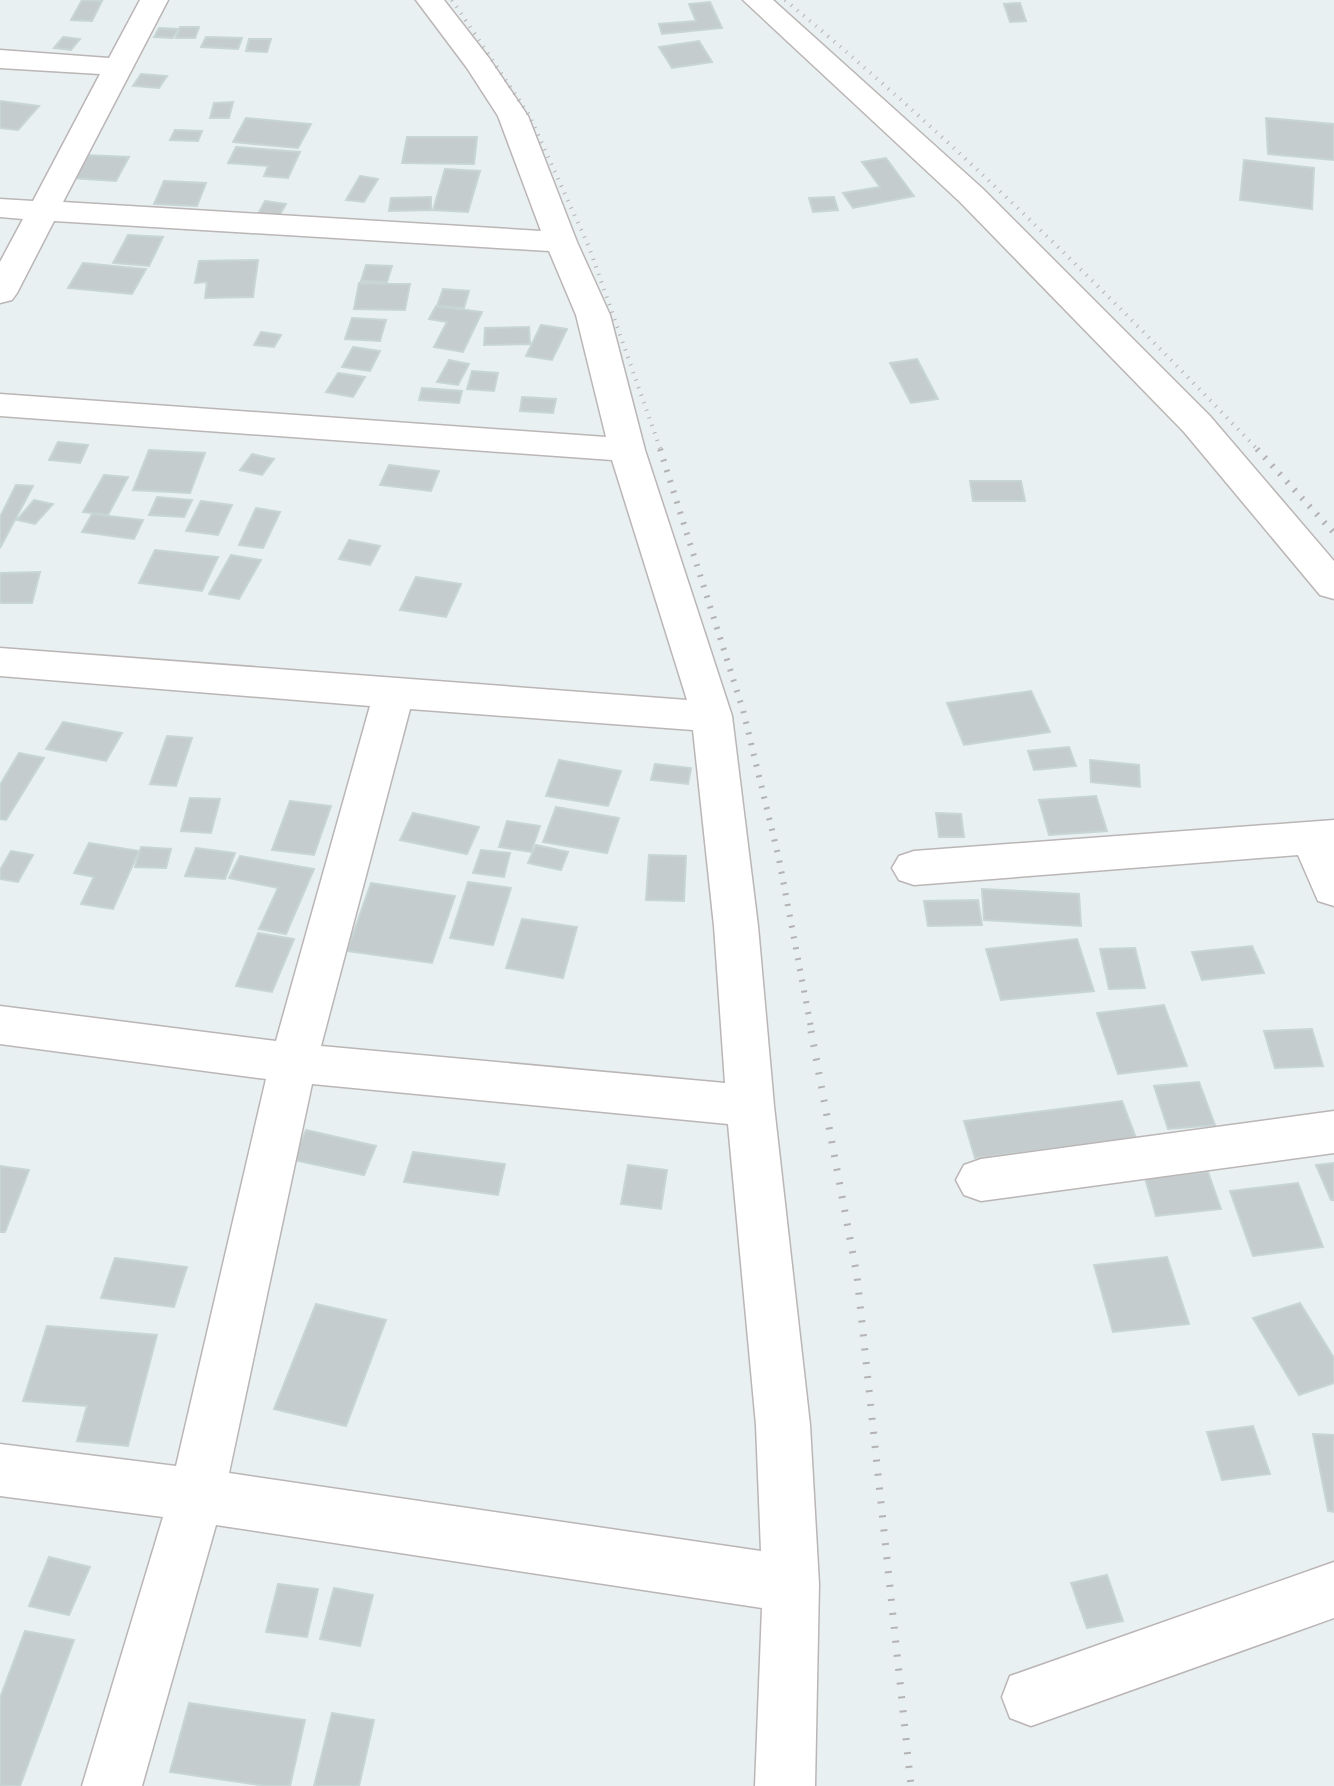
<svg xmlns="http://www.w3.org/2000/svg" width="1334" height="1786" font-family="Quicksand,sans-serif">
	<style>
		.building { fill: #c4cccd; stroke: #c7d5d5; stroke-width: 2 }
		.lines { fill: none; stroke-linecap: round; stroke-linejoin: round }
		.street-casing { stroke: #bcb5b5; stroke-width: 3 }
		.street { fill: #fff; fill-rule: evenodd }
		.rail-far2 { stroke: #b4b2b2; stroke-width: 4; stroke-dasharray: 1 7; stroke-linecap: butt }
		.rail-far1 { stroke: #b4b2b2; stroke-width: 6; stroke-dasharray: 2 9; stroke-linecap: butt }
		.rail { stroke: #b4b2b2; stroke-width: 7; stroke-dasharray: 2 12; stroke-linecap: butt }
	</style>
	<rect width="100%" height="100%" fill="#e8f0f1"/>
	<path class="building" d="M 82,0 L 102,1 L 92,21 L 71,20 Z
		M 710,2 L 722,28 L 662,34 L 659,24 L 696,21 L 689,4 Z
		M 1020,3 L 1026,21 L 1010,22 L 1004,4 Z
		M 180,27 L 199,27 L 195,38 L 176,38 Z
		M 159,28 L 178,29 L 173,38 L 154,37 Z
		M 63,37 L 80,39 L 71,50 L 54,48 Z
		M 206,37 L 242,38 L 238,49 L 201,47 Z
		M 249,39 L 271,39 L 267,52 L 246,51 Z
		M 699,41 L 712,62 L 672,68 L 659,47 Z
		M 141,74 L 167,76 L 159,88 L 133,86 Z
		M 0,101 L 39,106 L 18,130 L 0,128 Z
		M 233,102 L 229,118 L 210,118 L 214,103 Z
		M 246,118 L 311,124 L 298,148 L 233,142 Z
		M 1266,118 L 1334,124 L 1334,160 L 1268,154 Z
		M 175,130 L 202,131 L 198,141 L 170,140 Z
		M 407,137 L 477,137 L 474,164 L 402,163 Z
		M 236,147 L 300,152 L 288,178 L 264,176 L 268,166 L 228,163 Z
		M 85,155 L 129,157 L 116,181 L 72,178 Z
		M 886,158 L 914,196 L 853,208 L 843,193 L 880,187 L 862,162 Z
		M 1244,160 L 1314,168 L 1312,209 L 1240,200 Z
		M 445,169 L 480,171 L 468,212 L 433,210 Z
		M 360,176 L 378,179 L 364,202 L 346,200 Z
		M 164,181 L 206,183 L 197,206 L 154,204 Z
		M 431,197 L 431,210 L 389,211 L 391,198 Z
		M 834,197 L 838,210 L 813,212 L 809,198 Z
		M 265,201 L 286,204 L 279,216 L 258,214 Z
		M 128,235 L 163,237 L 149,266 L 113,263 Z
		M 258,260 L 253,297 L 205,298 L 207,282 L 195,283 L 199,261 Z
		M 83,263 L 146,269 L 132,294 L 68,288 Z
		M 366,265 L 392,266 L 387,282 L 361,281 Z
		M 359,283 L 410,284 L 405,310 L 354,309 Z
		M 443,289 L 469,291 L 464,308 L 437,306 Z
		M 436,306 L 482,312 L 463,352 L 434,347 L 447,322 L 429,319 Z
		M 352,318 L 386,320 L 380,341 L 345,339 Z
		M 541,325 L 567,329 L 552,360 L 526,356 Z
		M 529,327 L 530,344 L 484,345 L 485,328 Z
		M 261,332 L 281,335 L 274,347 L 254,345 Z
		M 353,347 L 380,351 L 370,371 L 342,367 Z
		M 917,359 L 938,399 L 911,403 L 890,363 Z
		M 449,360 L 469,364 L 458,385 L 437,382 Z
		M 472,371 L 498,373 L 494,391 L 467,389 Z
		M 338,373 L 365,377 L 353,397 L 326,392 Z
		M 422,388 L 462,391 L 459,403 L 419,400 Z
		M 522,397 L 556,399 L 553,413 L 520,411 Z
		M 58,442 L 88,445 L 80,463 L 49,460 Z
		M 149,450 L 205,453 L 190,493 L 133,490 Z
		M 252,454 L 274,459 L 262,475 L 240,470 Z
		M 389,465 L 439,471 L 431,491 L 380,485 Z
		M 104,475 L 128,477 L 108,515 L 83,512 Z
		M 970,481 L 1021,481 L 1025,501 L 973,501 Z
		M 16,485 L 33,486 L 0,548 L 0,517 Z
		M 157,497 L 192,500 L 184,517 L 149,515 Z
		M 34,500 L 53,504 L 35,524 L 17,520 Z
		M 201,501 L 232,505 L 218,535 L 186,531 Z
		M 256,508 L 280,512 L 263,548 L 239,545 Z
		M 92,514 L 143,520 L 134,539 L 82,532 Z
		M 349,540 L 380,546 L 370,565 L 339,559 Z
		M 155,550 L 218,557 L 202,591 L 139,583 Z
		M 231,555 L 261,560 L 239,599 L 209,594 Z
		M 40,572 L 32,603 L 0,603 L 0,573 Z
		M 416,577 L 461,584 L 446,617 L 400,610 Z
		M 1031,691 L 1050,732 L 964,745 L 947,703 Z
		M 63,722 L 122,733 L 106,761 L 46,749 Z
		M 167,736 L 192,738 L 176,786 L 150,784 Z
		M 1069,747 L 1076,766 L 1034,770 L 1028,751 Z
		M 19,753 L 44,758 L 6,820 L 0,819 L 0,785 Z
		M 559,760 L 621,771 L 608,806 L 546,796 Z
		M 1090,760 L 1139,765 L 1140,787 L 1091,782 Z
		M 655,764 L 691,768 L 688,784 L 651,780 Z
		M 1096,796 L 1107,831 L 1049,835 L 1039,800 Z
		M 190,798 L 220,799 L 211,833 L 181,831 Z
		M 290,801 L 331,806 L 314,855 L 272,850 Z
		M 556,807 L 619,818 L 607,853 L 543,842 Z
		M 413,813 L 479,827 L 467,854 L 400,840 Z
		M 936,813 L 961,814 L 964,837 L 939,837 Z
		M 507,821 L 540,826 L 531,852 L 499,847 Z
		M 89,843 L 139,851 L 113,909 L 81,904 L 94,877 L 74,873 Z
		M 536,845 L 568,852 L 561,870 L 528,863 Z
		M 141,847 L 171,849 L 166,868 L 135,867 Z
		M 196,848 L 235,853 L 225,879 L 185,876 Z
		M 481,850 L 510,853 L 504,877 L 473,873 Z
		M 11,851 L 33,855 L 18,882 L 0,879 L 0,870 Z
		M 649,855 L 686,856 L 684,901 L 646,900 Z
		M 240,856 L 314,869 L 286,934 L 259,929 L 278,888 L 229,878 Z
		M 468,882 L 511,888 L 493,945 L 450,938 Z
		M 371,883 L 455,896 L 432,963 L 347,951 Z
		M 982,889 L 1079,894 L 1081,926 L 984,920 Z
		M 978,900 L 982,925 L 928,926 L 924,901 Z
		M 522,919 L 577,927 L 563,978 L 506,968 Z
		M 258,933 L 294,939 L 272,992 L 236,986 Z
		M 1077,939 L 1094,991 L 1001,1000 L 986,949 Z
		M 1252,946 L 1264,973 L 1202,980 L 1192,952 Z
		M 1135,948 L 1145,988 L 1109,989 L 1100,949 Z
		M 1164,1005 L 1187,1066 L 1118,1074 L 1097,1013 Z
		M 1312,1029 L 1323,1066 L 1275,1068 L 1264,1031 Z
		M 1199,1082 L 1215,1125 L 1168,1129 L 1154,1086 Z
		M 1122,1101 L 1136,1138 L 975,1158 L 964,1121 Z
		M 306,1130 L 376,1146 L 364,1175 L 294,1160 Z
		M 413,1152 L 505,1164 L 498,1195 L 404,1182 Z
		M 1334,1163 L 1334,1200 L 1331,1200 L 1316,1165 Z
		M 628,1165 L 667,1170 L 661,1209 L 621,1204 Z
		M 0,1166 L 29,1170 L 5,1232 L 0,1232 Z
		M 1208,1172 L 1221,1209 L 1156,1216 L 1145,1178 Z
		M 1298,1183 L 1323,1247 L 1253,1256 L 1230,1191 Z
		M 1167,1257 L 1189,1324 L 1113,1332 L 1094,1265 Z
		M 115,1258 L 187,1267 L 174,1307 L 101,1298 Z
		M 1300,1303 L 1334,1358 L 1334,1383 L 1299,1395 L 1253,1318 Z
		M 316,1304 L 386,1320 L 346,1426 L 274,1409 Z
		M 47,1326 L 157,1335 L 128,1446 L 77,1441 L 87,1406 L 23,1401 Z
		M 1253,1426 L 1270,1474 L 1222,1480 L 1207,1432 Z
		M 1313,1434 L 1334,1435 L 1334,1512 L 1328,1511 Z
		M 49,1557 L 90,1567 L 69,1615 L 29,1606 Z
		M 1107,1575 L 1123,1621 L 1087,1628 L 1071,1583 Z
		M 278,1584 L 318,1589 L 307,1637 L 266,1632 Z
		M 334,1588 L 373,1595 L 360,1646 L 320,1639 Z
		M 25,1631 L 74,1640 L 20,1786 L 0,1786 L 0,1698 Z
		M 189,1703 L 305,1720 L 290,1786 L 267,1786 L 170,1772 Z
		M 332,1713 L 374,1720 L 359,1786 L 314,1786 Z"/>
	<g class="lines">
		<g class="street-casing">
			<path id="street" d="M 140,0 L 168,0 L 63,202 L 541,231 L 498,116 L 467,68 L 416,0 L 444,0 L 489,58 L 528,116 L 577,242 L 610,315 L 645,450 L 732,716 L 758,926 L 774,1106 L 810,1425 L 819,1584 L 815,1786 L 755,1786 L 762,1608 L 216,1525 L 142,1786 L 82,1786 L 163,1517 L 0,1496 L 0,1444 L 176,1466 L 266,1079 L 0,1044 L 0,1006 L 276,1041 L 370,706 L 0,676 L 0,648 L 687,700 L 612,460 L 0,416 L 0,394 L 606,437 L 576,315 L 549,251 L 54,221 L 17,293 L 12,300 L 0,303 L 0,262 L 23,219 L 0,217 L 0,199 L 33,201 L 100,74 L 0,68 L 0,50 L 109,58 ZM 410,709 L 693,730 L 714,926 L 725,1083 L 321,1046 ZM 312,1084 L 728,1124 L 756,1425 L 761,1551 L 229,1473 Z
				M 743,0 L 773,0 L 982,188 L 1210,416 L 1334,561 L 1334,599 L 1320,595 L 1184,432 L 960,202 Z
				M 1334,820 L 1334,906 L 1318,901 L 1298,855 L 914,885 L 899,880 L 892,868 L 899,856 L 914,851 Z
				M 1334,1111 L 1334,1153 L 981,1201 L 964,1195 L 956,1180 L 964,1165 L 981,1159 Z
				M 1334,1562 L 1334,1618 L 1031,1726 L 1010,1718 L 1002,1697 L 1010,1676 Z"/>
		</g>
		<use href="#street" class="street"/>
		<path class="rail-far2" d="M 452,0 L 529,115 L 589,247 L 661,451
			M 785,0 C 953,139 1108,293 1259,451"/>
		<path class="rail-far1" d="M 660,449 L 743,710 L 779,859 L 812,1033
			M 1257,449 L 1334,533"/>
		<path class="rail" d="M 811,1031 L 857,1276 L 911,1786"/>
	</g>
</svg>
